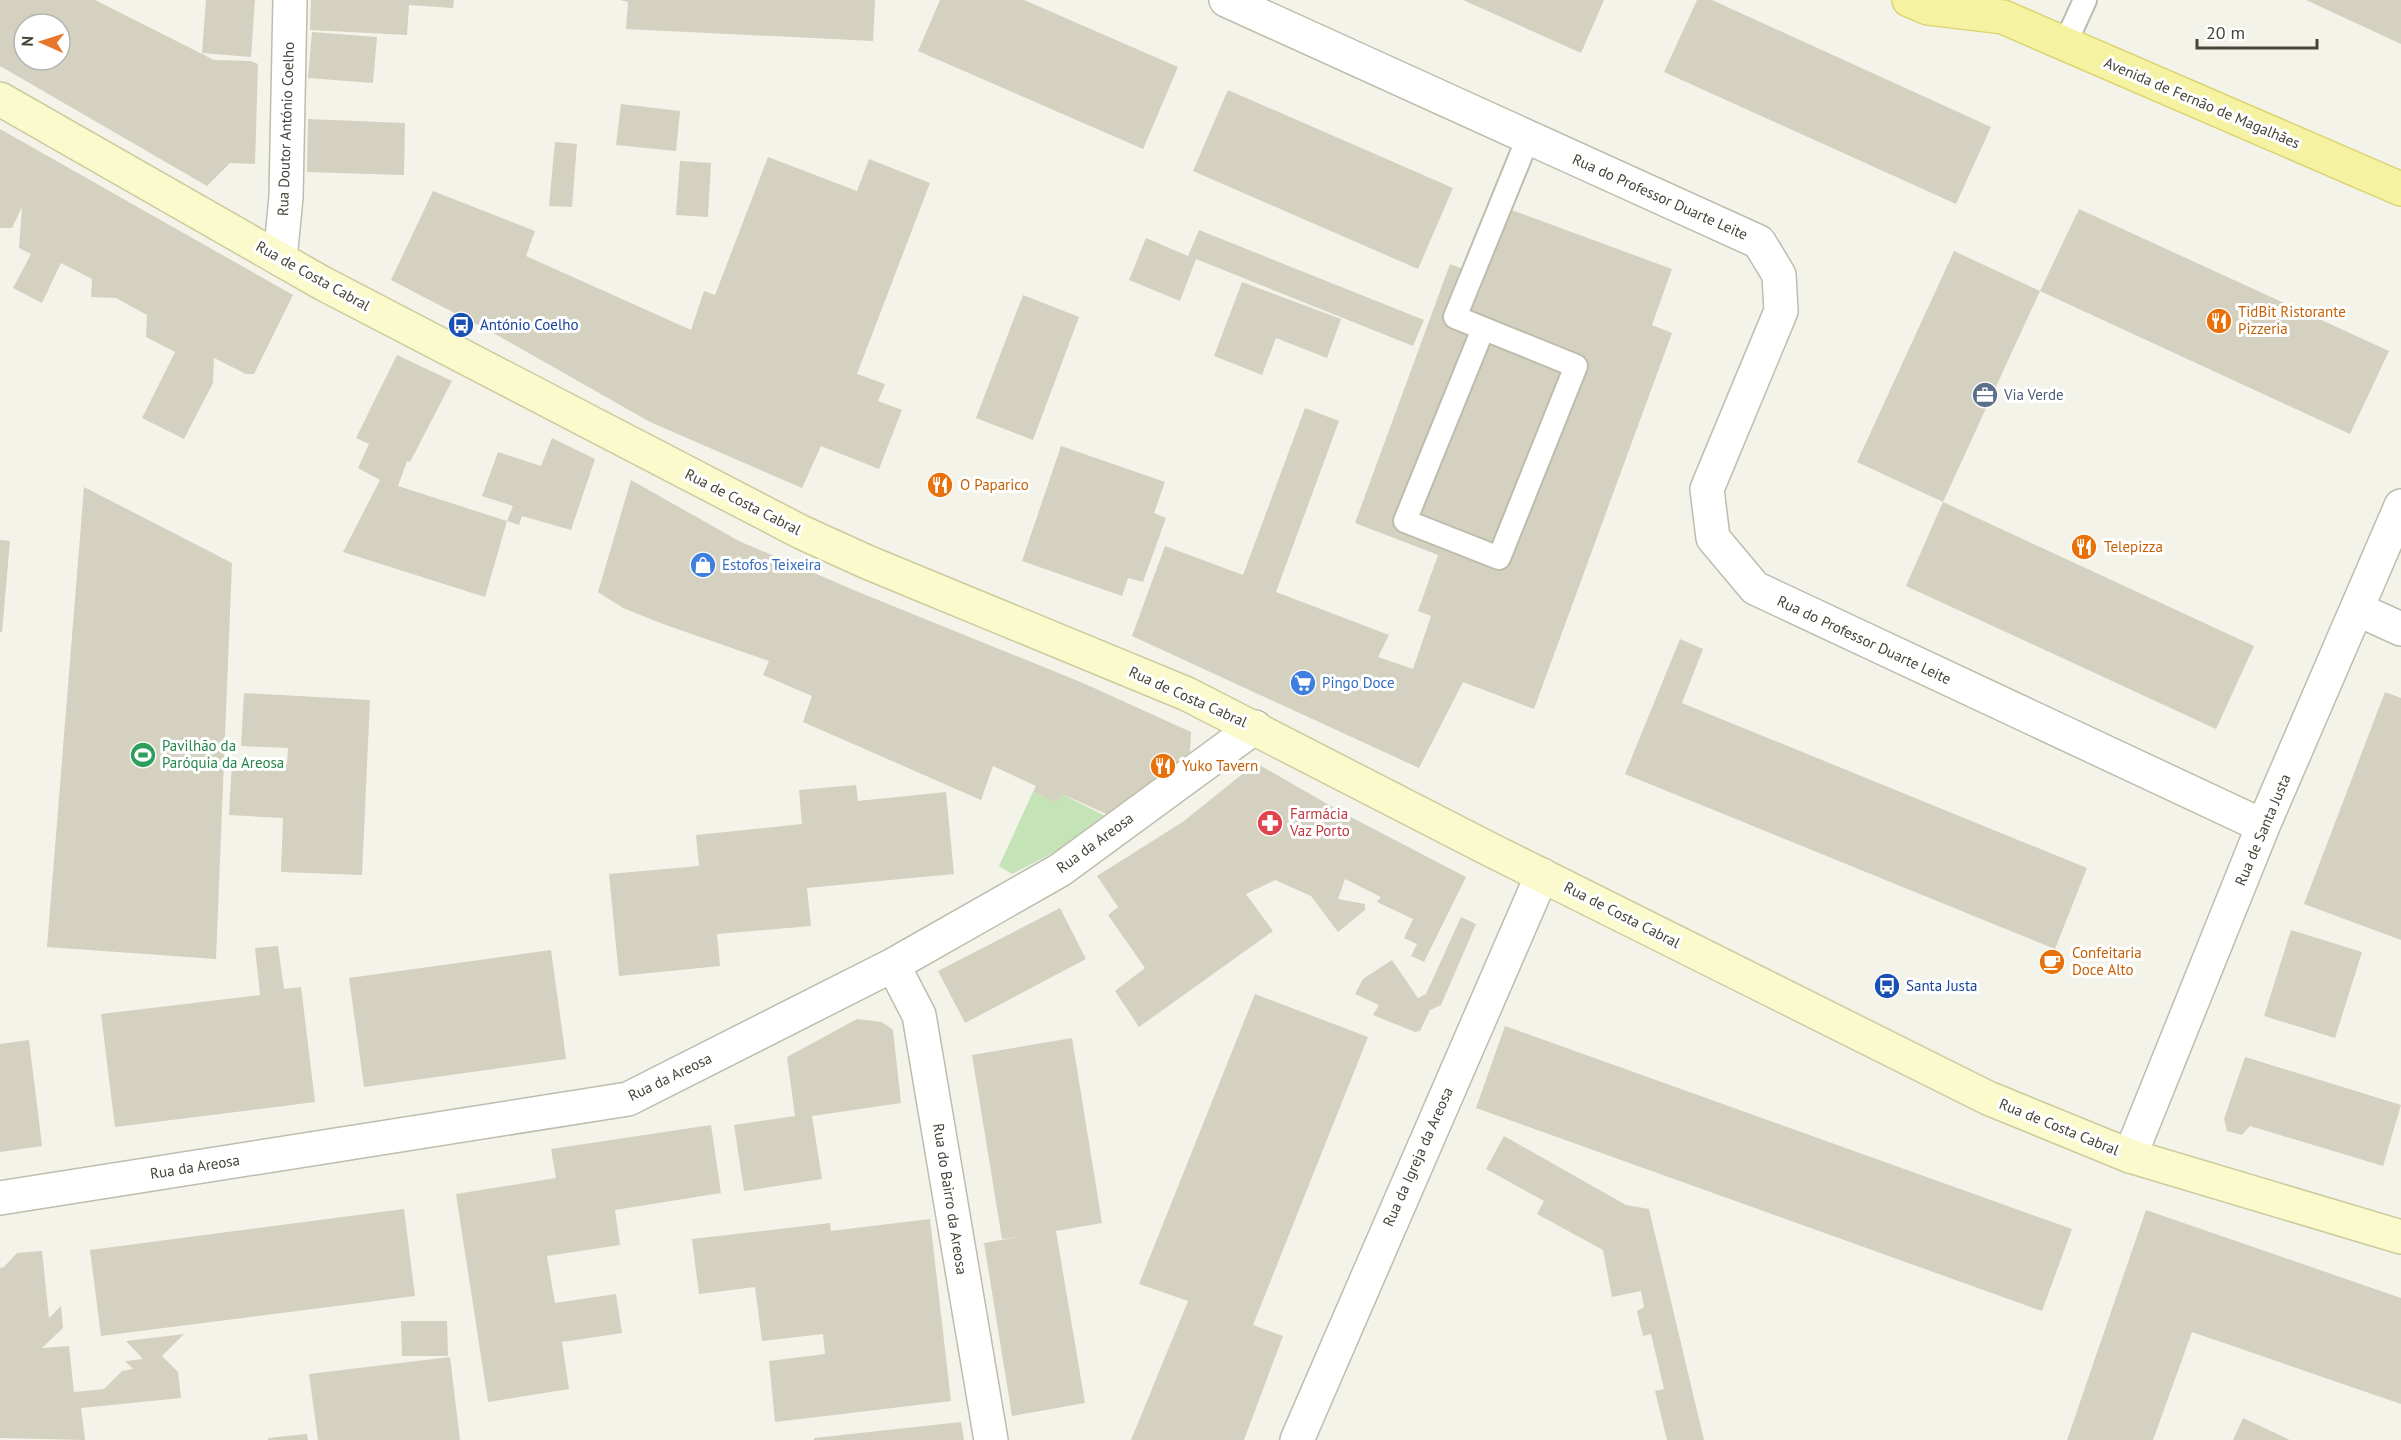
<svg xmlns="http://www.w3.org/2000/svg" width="2401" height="1440" font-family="'PT Sans',sans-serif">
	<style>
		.green { fill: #c4e4b7 }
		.building { fill: #d4d1c0; fill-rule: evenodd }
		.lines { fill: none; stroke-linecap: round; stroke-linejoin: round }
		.lane-casing { stroke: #bebdad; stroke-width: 26 }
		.street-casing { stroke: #bebdad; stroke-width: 36 }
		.secondary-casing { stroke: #cccb9b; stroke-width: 36 }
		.primary-casing { stroke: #dad472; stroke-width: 36 }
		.lane { stroke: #fff; stroke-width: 22 }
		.street { stroke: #fff; stroke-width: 33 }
		.secondary { stroke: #fafacd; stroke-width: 33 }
		.primary { stroke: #f5f2a1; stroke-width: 33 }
		.labels { text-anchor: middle; stroke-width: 6; stroke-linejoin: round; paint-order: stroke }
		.street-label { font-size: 15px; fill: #474539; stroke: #fff }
		.food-label { font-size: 15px; fill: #c56008; stroke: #fff; text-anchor: start }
		.transit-label { font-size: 15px; fill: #164399; stroke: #fff; text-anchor: start }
		.service-label { font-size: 15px; fill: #4e5e75; stroke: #fff; text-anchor: start }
		.shop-label { font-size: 15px; fill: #366cbe; stroke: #fff; text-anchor: start }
		.leisure-label { font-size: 15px; fill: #27864d; stroke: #fff; text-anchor: start }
		.health-label { font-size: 15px; fill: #be3a42; stroke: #fff; text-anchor: start }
	</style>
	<rect width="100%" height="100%" fill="#f3f3ea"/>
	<path class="green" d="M 1033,792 L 1056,802 L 1062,794 L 1111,819 L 1066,846 L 1012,874 L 999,866 Z"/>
	<path class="building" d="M 0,0 L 95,0 L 214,60 L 251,61 L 258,64 L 255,164 L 230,163 L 207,186 L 0,66 ZM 24,24 L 60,24 L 60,60 L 24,60 Z
		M 206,0 L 255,0 L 251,57 L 202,53 Z
		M 311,0 L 454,0 L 453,8 L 409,5 L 407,35 L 310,30 Z
		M 620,0 L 875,0 L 873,41 L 626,29 L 628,2 Z
		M 940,0 L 1024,0 L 1178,67 L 1143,149 L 918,51 Z
		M 1463,0 L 1604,0 L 1581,53 Z
		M 1697,0 L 1712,0 L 1991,127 L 1956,204 L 1664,72 Z
		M 2306,0 L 2401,0 L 2401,44 Z
		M 312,32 L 377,37 L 373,83 L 308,78 Z
		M 1228,90 L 1453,188 L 1418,269 L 1193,171 Z
		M 621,104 L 680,111 L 676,151 L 616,145 Z
		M 308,119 L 405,123 L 404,175 L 307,172 Z
		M 0,129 L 293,295 L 254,374 L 246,374 L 214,358 L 213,383 L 184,439 L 142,418 L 175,352 L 146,337 L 147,315 L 116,298 L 91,297 L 92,279 L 61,263 L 42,303 L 13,288 L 31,254 L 19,248 L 22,207 L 12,228 L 0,228 Z
		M 555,142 L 577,144 L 572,207 L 549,206 Z
		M 768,157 L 857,191 L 869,159 L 930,183 L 857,374 L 885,384 L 878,401 L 902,410 L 879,469 L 821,446 L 802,488 L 650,422 L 497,335 L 391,280 L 433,191 L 535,231 L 526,256 L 691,330 L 704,291 L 715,295 Z
		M 680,161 L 711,163 L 708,217 L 676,215 Z
		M 1506,208 L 1672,269 L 1652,325 L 1672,333 L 1534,709 L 1463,682 L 1419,768 L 1132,636 L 1165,546 L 1243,575 L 1305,408 L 1339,421 L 1276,592 L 1389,635 L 1378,657 L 1413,669 L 1431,616 L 1418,611 L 1438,555 L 1355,523 L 1450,264 L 1481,276 Z
		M 2079,209 L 2389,351 L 2350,434 L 2040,291 Z
		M 1199,230 L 1424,320 L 1413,346 L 1196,259 L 1180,301 L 1129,280 L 1146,238 L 1188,256 Z
		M 1954,251 L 2040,291 L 1943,502 L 1857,462 Z
		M 1242,282 L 1341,319 L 1327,358 L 1276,338 L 1262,375 L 1214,356 Z
		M 1023,295 L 1079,317 L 1033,440 L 976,418 Z
		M 397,355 L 452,381 L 410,462 L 407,461 L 398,486 L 507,521 L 513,506 L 482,496 L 498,452 L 541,466 L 552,438 L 595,459 L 571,530 L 522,516 L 519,525 L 507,521 L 485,597 L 343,552 L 380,480 L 358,468 L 369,444 L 356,438 Z
		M 1061,446 L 1165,482 L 1154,513 L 1166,518 L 1143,582 L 1128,578 L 1122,596 L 1022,561 Z
		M 631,480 L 739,541 L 856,591 L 1083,683 L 1191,732 L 1190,752 L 1111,816 L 1062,794 L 1057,803 L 1033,792 L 1036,786 L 993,766 L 981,800 L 803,722 L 812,696 L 763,675 L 769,661 L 663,624 L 623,608 L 598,592 Z
		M 84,487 L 232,563 L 216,959 L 47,947 Z
		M 1943,502 L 2254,646 L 2216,729 L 1906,586 Z
		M 0,540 L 10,541 L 2,632 L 0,632 Z
		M 1680,639 L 1703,649 L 1682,703 L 2087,868 L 2055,949 L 1625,774 Z
		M 2385,692 L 2401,698 L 2401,940 L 2304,904 Z
		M 244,693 L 370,700 L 362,875 L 281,872 L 283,818 L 229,815 L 232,761 L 287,764 L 288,748 L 241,746 Z
		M 1256,763 L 1343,813 L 1466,877 L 1424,962 L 1411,956 L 1417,944 L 1404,938 L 1413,919 L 1377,902 L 1381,897 L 1345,879 L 1338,899 L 1365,904 L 1365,910 L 1338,932 L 1311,896 L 1275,880 L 1246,894 L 1273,931 L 1139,1027 L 1115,991 L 1145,968 L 1108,915 L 1118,907 L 1097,876 L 1184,821 Z
		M 856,785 L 858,801 L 946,792 L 954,874 L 807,888 L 811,926 L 717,934 L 720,966 L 619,976 L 609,874 L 699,866 L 696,835 L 802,824 L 799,790 Z
		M 1060,908 L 1086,959 L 965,1023 L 938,971 Z
		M 1461,917 L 1476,924 L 1441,1005 L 1430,1010 L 1420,1031 L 1415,1032 L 1373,1015 L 1379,1005 L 1355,994 L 1363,979 L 1392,960 L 1418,998 L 1426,994 Z
		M 2291,930 L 2362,952 L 2335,1038 L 2264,1016 Z
		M 278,946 L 284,989 L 301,987 L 315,1102 L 115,1127 L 101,1014 L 260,995 L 255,948 Z
		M 551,950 L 566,1059 L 364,1087 L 349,978 Z
		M 1255,994 L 1368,1037 L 1253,1325 L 1283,1336 L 1244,1440 L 1131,1440 L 1188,1301 L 1139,1284 Z
		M 857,1019 L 882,1022 L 893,1030 L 901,1103 L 812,1116 L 822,1179 L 744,1191 L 734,1125 L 795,1116 L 787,1057 Z
		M 1505,1026 L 2072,1229 L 2042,1311 L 1476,1108 Z
		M 1072,1038 L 1102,1223 L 1056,1231 L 1085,1403 L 1012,1416 L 984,1243 L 1018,1237 L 1002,1239 L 972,1055 Z
		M 29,1040 L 42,1146 L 0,1152 L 0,1044 Z
		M 2245,1057 L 2401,1105 L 2383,1166 L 2250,1126 L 2242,1135 L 2227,1131 L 2224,1119 Z
		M 711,1125 L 721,1193 L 615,1210 L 620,1245 L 547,1256 L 555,1303 L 616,1294 L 622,1333 L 562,1342 L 569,1389 L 488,1402 L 456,1194 L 556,1178 L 551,1149 Z
		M 1504,1136 L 1626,1205 L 1649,1209 L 1704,1440 L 1667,1440 L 1655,1391 L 1664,1389 L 1651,1334 L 1643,1336 L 1637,1311 L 1644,1307 L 1641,1291 L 1612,1297 L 1603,1250 L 1537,1214 L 1544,1201 L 1486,1169 Z
		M 404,1209 L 415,1296 L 101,1336 L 90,1250 Z
		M 2146,1210 L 2401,1298 L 2401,1404 L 2192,1332 L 2153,1440 L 2067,1440 Z
		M 930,1219 L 951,1401 L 775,1422 L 769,1361 L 825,1354 L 823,1334 L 762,1341 L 755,1287 L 699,1294 L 692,1239 L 830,1223 L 831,1231 Z
		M 42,1251 L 49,1318 L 61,1306 L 63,1328 L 42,1348 L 69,1346 L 74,1392 L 104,1389 L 122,1371 L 133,1369 L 125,1361 L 143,1359 L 126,1341 L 184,1334 L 162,1356 L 178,1372 L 181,1398 L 81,1408 L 85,1440 L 0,1438 L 0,1268 L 4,1267 L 17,1253 Z
		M 401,1321 L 447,1321 L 448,1356 L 402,1356 Z
		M 450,1357 L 460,1440 L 318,1440 L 309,1374 Z
		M 2243,1418 L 2290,1440 L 2233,1440 Z
		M 961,1422 L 964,1440 L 814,1440 L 814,1438 Z
		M 307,1434 L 308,1440 L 268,1440 L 268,1438 Z"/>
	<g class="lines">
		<g class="lane-casing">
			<path id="lane" d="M 2065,44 L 2085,0
				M 1483,329 L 1405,521 L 1499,558 L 1576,366 L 1455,317 L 1528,138"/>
		</g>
		<g class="street-casing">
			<path id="street" d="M 1226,0 L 1759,242 L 1779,275 L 1781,311 L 1707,489 L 1713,538 L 1755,588 L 2263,826
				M 280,259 L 286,197 L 290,0
				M 2357,609 L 2401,629
				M 893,965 L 919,1015 L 991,1440
				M 2130,1156 L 2263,826 L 2401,506
				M 0,1198 L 628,1099 L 893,965 L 1060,870 L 1255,727
				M 1297,1440 L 1542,875"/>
		</g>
		<g class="secondary-casing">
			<path id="secondary" d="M 0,99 L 322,283 L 801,532 L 867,562 L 1187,694 L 1491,850 L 1988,1098 L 2130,1156 L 2401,1237"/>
		</g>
		<g class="primary-casing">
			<path id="primary" d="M 1909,0 L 1928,8 L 2003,17 L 2401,189"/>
		</g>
		<use href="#lane" class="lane"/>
		<use href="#street" class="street"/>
		<use href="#secondary" class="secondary"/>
		<use href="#primary" class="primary"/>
	</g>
	<defs>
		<g id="restaurant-disc" transform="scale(1.35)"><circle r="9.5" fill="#e8710a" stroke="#fff"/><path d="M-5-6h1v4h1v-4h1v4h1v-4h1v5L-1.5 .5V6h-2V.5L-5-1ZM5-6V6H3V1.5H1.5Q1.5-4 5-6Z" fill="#fff"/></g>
		<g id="bus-disc" transform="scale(1.35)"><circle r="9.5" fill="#1a4fb4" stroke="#fff"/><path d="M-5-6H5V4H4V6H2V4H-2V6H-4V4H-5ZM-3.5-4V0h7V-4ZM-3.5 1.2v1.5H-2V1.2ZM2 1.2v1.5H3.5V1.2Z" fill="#fff"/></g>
		<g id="office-disc" transform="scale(1.35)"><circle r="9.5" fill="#5c6f8a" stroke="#fff"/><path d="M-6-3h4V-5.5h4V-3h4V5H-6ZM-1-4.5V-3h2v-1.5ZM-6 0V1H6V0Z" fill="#fff"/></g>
		<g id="shop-disc" transform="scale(1.35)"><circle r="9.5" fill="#3f7fe0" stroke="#fff"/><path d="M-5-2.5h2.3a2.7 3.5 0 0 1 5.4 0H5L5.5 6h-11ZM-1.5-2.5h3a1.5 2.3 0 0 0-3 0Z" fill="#fff"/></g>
		<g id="supermarket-disc" transform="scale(1.35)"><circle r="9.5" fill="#3f7fe0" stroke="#fff"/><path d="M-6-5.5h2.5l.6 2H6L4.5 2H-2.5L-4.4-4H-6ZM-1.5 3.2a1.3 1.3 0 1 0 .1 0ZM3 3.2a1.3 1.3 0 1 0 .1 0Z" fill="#fff"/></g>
		<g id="stadium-disc" transform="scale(1.35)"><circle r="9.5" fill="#2e9e5b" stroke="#fff"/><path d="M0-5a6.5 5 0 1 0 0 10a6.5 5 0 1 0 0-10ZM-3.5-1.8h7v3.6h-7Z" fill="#fff"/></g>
		<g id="pharmacy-disc" transform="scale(1.35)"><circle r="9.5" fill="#e0444e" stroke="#fff"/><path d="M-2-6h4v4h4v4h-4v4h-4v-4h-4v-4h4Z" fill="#fff"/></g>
		<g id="cafe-disc" transform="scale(1.35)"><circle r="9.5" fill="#e8710a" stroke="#fff"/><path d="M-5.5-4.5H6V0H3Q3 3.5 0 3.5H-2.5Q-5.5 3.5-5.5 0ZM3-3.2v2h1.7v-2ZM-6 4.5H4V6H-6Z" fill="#fff"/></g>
	</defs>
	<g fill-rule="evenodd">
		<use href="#restaurant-disc" x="2219" y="321"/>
		<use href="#bus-disc" x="461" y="325"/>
		<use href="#office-disc" x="1985" y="395"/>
		<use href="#restaurant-disc" x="940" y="485"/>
		<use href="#restaurant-disc" x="2084" y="547"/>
		<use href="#shop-disc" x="703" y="565"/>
		<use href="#supermarket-disc" x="1303" y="683"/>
		<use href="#stadium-disc" x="143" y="755"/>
		<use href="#restaurant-disc" x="1163" y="766"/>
		<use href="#pharmacy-disc" x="1270" y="823"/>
		<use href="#cafe-disc" x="2052" y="962"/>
		<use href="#bus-disc" x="1887" y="986"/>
	</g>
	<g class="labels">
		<g class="street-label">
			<text transform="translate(2202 103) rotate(23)" y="5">Avenida de Fernão de Magalhães</text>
			<text transform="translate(286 129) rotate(-88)" y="5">Rua Doutor António Coelho</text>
			<text transform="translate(1660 197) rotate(24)" y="5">Rua do Professor Duarte Leite</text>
			<text transform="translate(313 276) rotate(29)" y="5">Rua de Costa Cabral</text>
			<text transform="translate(743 502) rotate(27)" y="5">Rua de Costa Cabral</text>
			<text transform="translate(1864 640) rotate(25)" y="5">Rua do Professor Duarte Leite</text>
			<text transform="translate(1188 697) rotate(24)" y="5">Rua de Costa Cabral</text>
			<text transform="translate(2263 830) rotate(-67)" y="5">Rua de Santa Justa</text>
			<text transform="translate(1095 843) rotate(-36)" y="5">Rua da Areosa</text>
			<text transform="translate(1622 915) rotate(27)" y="5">Rua de Costa Cabral</text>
			<text transform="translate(670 1077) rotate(-26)" y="5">Rua da Areosa</text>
			<text transform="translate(2059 1127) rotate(22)" y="5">Rua de Costa Cabral</text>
			<text transform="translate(1418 1157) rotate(-66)" y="5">Rua da Igreja da Areosa</text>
			<text transform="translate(195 1167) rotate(-9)" y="5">Rua da Areosa</text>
			<text transform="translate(950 1199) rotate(81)" y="5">Rua do Bairro da Areosa</text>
		</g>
		<g class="food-label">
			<text x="2238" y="317">TidBit Ristorante<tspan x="2238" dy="17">Pizzeria</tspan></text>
			<text x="960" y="490">O Paparico</text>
			<text x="2104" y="552">Telepizza</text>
			<text x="1182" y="771">Yuko Tavern</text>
			<text x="2072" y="958">Confeitaria<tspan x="2072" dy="17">Doce Alto</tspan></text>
		</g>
		<g class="transit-label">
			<text x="480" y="330">António Coelho</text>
			<text x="1906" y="991">Santa Justa</text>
		</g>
		<g class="service-label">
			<text x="2004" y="400">Via Verde</text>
		</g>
		<g class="shop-label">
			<text x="722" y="570">Estofos Teixeira</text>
			<text x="1322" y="688">Pingo Doce</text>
		</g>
		<g class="leisure-label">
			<text x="162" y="751">Pavilhão da<tspan x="162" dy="17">Paróquia da Areosa</tspan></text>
		</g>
		<g class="health-label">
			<text x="1290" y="819">Farmácia<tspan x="1290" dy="17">Vaz Porto</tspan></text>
		</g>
	</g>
	<g transform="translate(42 42) rotate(273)"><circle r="28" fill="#ffffff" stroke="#b5b5b0" stroke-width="1.5"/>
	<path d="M0-4.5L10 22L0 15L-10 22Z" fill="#e7772d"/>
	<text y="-9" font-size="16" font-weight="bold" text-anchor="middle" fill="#474539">N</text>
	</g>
	<path d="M2197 39v9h120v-9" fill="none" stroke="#474539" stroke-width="3"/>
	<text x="2206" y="39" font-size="18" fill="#474539" stroke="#ffffff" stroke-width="4.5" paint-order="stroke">20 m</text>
</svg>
